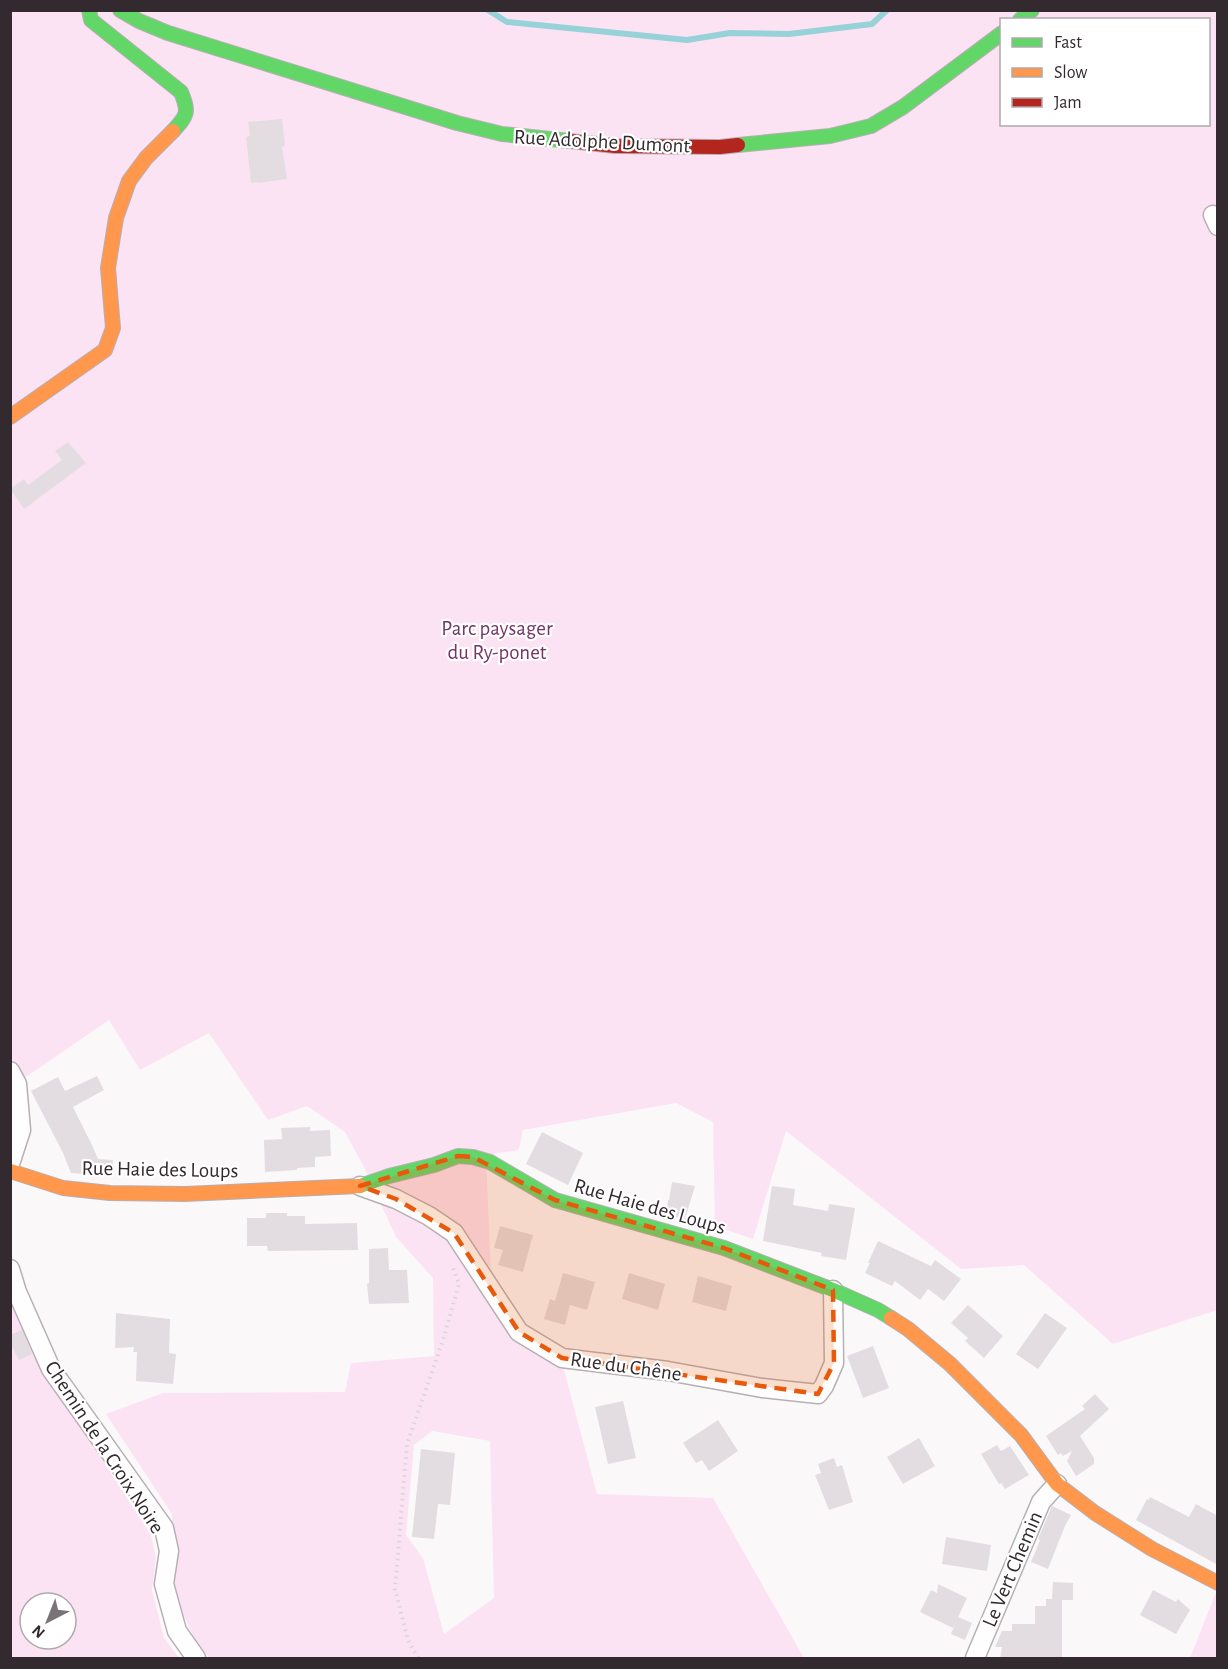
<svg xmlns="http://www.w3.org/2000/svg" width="1228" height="1669" font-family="'Alegreya Sans',sans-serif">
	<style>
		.green { fill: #fce3f4; fill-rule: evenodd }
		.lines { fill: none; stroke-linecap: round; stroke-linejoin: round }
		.stream { stroke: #98d2d9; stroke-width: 6 }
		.building { fill: #e3dde1 }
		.street-casing { stroke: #b6b0b4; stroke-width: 21 }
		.fast-casing { stroke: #b6b0b4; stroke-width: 16 }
		.slow-casing { stroke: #b6b0b4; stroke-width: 16 }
		.jam-casing { stroke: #b6b0b4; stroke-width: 16 }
		.path { stroke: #d7d6d7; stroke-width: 4; stroke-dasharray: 1.5 4.5; stroke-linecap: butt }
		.street { stroke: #fefefe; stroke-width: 18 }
		.fast { stroke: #63d668; stroke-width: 14 }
		.slow { stroke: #ff974d; stroke-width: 14 }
		.jam { stroke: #b3261e; stroke-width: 14 }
		.marked { fill: #e8590c; fill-opacity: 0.2; stroke: #e8590c; stroke-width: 4.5; stroke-dasharray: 12 8; stroke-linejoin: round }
		.labels { text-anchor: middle; stroke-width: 4.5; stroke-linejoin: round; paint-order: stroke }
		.street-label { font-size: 21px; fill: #332a30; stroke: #fff }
		.park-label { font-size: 21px; fill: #753366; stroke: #fff }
	</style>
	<rect width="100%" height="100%" fill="#fbf8fa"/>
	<path class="green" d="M 11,11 L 1217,11 L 1217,1310 L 1113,1344 L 1024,1265 L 961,1269 L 786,1131 L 753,1239 L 715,1226 L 713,1122 L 676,1103 L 523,1130 L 519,1150 L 486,1155 L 491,1274 L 520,1334 L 563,1366 L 597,1494 L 713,1498 L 804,1658 L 209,1658 L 193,1636 L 174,1593 L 172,1514 L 106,1414 L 163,1393 L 345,1392 L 351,1363 L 434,1356 L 433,1278 L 396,1237 L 365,1169 L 345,1132 L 307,1106 L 268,1120 L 209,1033 L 140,1070 L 109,1020 L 26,1077 L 22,1073 L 11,1081 ZM 1002,20 L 1208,20 L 1208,124 L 1002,124 ZM 432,1431 L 490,1441 L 494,1598 L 444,1634 L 423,1558 L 406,1535 L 414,1445 Z
		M 10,1299 L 47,1374 L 151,1535 L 156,1558 L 152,1590 L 164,1638 L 179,1658 L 11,1658 ZM 30,1603 L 66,1603 L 66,1639 L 30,1639 Z
		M 1216,1592 L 1218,1592 L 1217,1658 L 1190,1658 Z"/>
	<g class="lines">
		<path class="stream" d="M 488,10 L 507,22 L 687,40 L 730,33 L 789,34 L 872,24 L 887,10"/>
	</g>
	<path class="building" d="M 282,119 L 285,146 L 282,147 L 287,179 L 257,183 L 257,182 L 251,183 L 246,137 L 250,136 L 248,122 Z
		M 68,442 L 86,463 L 24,509 L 10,489 L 24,479 L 28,485 L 62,460 L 55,451 Z
		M 97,1076 L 104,1090 L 73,1107 L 92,1145 L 98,1159 L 113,1160 L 112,1176 L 71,1173 L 63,1153 L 31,1091 L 58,1077 L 65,1091 Z
		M 310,1127 L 310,1131 L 330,1130 L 331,1156 L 315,1157 L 315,1167 L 297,1168 L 297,1170 L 265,1172 L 264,1140 L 282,1139 L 281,1128 Z
		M 542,1132 L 583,1153 L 568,1185 L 526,1164 Z
		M 672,1182 L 695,1186 L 685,1219 L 666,1215 L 668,1200 L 669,1200 Z
		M 772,1186 L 795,1189 L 793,1205 L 828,1211 L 829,1204 L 855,1208 L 846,1260 L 821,1256 L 822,1253 L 763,1241 Z
		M 266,1213 L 287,1213 L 287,1216 L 305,1216 L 305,1224 L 357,1223 L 358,1250 L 268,1251 L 267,1246 L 247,1246 L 247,1218 L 266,1218 Z
		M 500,1226 L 533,1235 L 523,1272 L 498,1265 L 503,1250 L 494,1248 Z
		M 878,1241 L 931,1266 L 935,1260 L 961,1279 L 944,1301 L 928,1289 L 920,1300 L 895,1281 L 892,1286 L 865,1273 L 870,1263 L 868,1263 Z
		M 388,1248 L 389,1270 L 407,1270 L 409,1303 L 369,1304 L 367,1284 L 369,1283 L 369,1249 Z
		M 563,1273 L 595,1282 L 587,1310 L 570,1305 L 565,1325 L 544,1319 L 550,1299 L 555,1301 Z
		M 629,1273 L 665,1284 L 658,1310 L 622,1299 Z
		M 698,1276 L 732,1286 L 726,1311 L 692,1302 Z
		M 968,1305 L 1003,1336 L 984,1358 L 965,1341 L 968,1338 L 951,1323 Z
		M 116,1313 L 170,1319 L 169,1353 L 176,1354 L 173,1384 L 136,1381 L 137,1352 L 133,1352 L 134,1347 L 115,1348 Z
		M 1045,1313 L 1067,1328 L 1038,1369 L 1016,1354 Z
		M 22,1330 L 32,1354 L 19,1360 L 10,1343 L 10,1335 Z
		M 873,1346 L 889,1388 L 863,1398 L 847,1356 Z
		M 1095,1394 L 1109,1409 L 1080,1436 L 1094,1458 L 1094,1464 L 1076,1476 L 1067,1461 L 1072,1451 L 1063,1456 L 1061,1453 L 1058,1455 L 1046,1436 L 1085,1409 L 1082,1406 Z
		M 623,1401 L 636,1458 L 608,1464 L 595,1407 Z
		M 718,1420 L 738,1451 L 709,1471 L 702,1460 L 696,1463 L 683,1443 Z
		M 919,1438 L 935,1466 L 903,1484 L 887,1457 Z
		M 997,1445 L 1001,1451 L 1010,1446 L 1029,1475 L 1005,1489 L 1001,1483 L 999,1484 L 981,1454 Z
		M 421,1449 L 455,1453 L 450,1505 L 438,1504 L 434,1539 L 412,1537 Z
		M 834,1458 L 837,1467 L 842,1465 L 853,1502 L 829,1510 L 815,1475 L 821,1473 L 818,1464 Z
		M 1150,1497 L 1189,1517 L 1196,1504 L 1218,1516 L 1218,1565 L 1136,1520 L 1147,1499 L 1149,1500 Z
		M 1052,1506 L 1071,1515 L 1065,1526 L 1048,1569 L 1031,1562 L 1040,1540 L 1038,1539 Z
		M 946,1537 L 991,1545 L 987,1571 L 942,1564 Z
		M 1053,1582 L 1073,1583 L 1073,1600 L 1062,1600 L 1062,1658 L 1000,1659 L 1002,1647 L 995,1647 L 1002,1631 L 1012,1631 L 1012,1624 L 1035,1624 L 1035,1606 L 1046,1606 L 1046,1599 L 1052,1599 Z
		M 938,1584 L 967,1598 L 953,1628 L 920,1612 L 931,1590 L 937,1593 Z
		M 1153,1590 L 1176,1602 L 1178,1599 L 1190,1610 L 1176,1634 L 1140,1615 Z
		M 958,1617 L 972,1623 L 965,1640 L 951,1634 Z"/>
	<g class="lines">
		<g class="street-casing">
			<path id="street" d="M 1213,215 L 1218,226
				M 10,1071 L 17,1084 L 21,1130 L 10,1164
				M 360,1186 L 396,1199 L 429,1216 L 454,1233 L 519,1332 L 562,1358 L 668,1371 L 762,1388 L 818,1394 L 824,1386 L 834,1363 L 833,1290
				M 10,1269 L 17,1292 L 51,1369 L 164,1528 L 169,1551 L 164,1584 L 177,1631 L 196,1658
				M 975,1658 L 1041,1502 L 1057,1484"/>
		</g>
		<g class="fast-casing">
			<path id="fast" d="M 89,10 L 91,20 L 181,92 C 189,112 188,115 173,131
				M 120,10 L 139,21 L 168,33 L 457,123 L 502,134 L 570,141
				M 1020,20 L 1032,10
				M 738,145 L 830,136 L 871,126 L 903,107 L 1002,33
				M 360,1186 L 389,1176 L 434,1165 L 458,1156 L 473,1157 L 490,1162 L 555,1200 L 724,1248 L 833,1290 L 878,1310 L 891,1318"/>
		</g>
		<g class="slow-casing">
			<path id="slow" d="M 10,417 L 105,350 L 113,328 L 108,268 L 116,218 L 129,181 L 146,158 L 173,131
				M 10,1171 L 63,1188 L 110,1193 L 185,1194 L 360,1186
				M 891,1318 L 908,1329 L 950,1364 L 1021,1435 L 1057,1484 L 1095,1513 L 1152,1549 L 1218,1583"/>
		</g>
		<g class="jam-casing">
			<path id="jam" d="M 570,141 L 615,146 L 720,147 L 738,145"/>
		</g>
		<path class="path" d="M 418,1658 L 408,1640 L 395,1589 L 407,1444 L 443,1340 L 459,1284 L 453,1268"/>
		<use href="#street" class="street"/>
		<use href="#fast" class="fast"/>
		<use href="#slow" class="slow"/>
		<use href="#jam" class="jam"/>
	</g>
	<path class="marked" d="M 458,1156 L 473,1157 L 555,1200 L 724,1248 L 833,1290 L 834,1363 L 818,1394 L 562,1358 L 519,1332 L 454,1233 L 396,1199 L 360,1186 Z"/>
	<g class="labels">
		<g class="street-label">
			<text transform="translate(602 141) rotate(3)" y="7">Rue Adolphe Dumont</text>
			<text transform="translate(160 1169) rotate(1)" y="7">Rue Haie des Loups</text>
			<text transform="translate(650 1206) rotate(16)" y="7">Rue Haie des Loups</text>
			<text transform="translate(626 1366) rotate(8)" y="7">Rue du Chêne</text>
			<text transform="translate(105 1447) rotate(57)" y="7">Chemin de la Croix Noire</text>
			<text transform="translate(1012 1569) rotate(-67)" y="7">Le Vert Chemin</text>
		</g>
		<g class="park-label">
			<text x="497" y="635">Parc paysager<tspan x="497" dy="24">du Ry-ponet</tspan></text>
		</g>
	</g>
	<rect width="1228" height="1669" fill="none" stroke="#332a30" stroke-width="24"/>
	<rect x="1000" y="18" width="210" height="108" fill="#ffffff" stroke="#adaaac" stroke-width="1.5"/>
	<rect x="1012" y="38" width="30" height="9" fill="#63d668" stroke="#adaaac" stroke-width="1.5"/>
	<text x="1054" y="48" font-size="18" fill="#332a30">Fast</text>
	<rect x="1012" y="68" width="30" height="9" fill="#ff974d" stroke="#adaaac" stroke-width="1.5"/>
	<text x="1054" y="78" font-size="18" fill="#332a30">Slow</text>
	<rect x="1012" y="98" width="30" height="9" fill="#b3261e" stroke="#adaaac" stroke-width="1.5"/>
	<text x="1054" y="108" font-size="18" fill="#332a30">Jam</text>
	<g transform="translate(48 1621) rotate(222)"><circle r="28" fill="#ffffff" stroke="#adaaac" stroke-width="1.5"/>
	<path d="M0-4.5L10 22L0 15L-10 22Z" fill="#797277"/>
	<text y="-9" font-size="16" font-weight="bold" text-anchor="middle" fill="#332a30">N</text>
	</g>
</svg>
